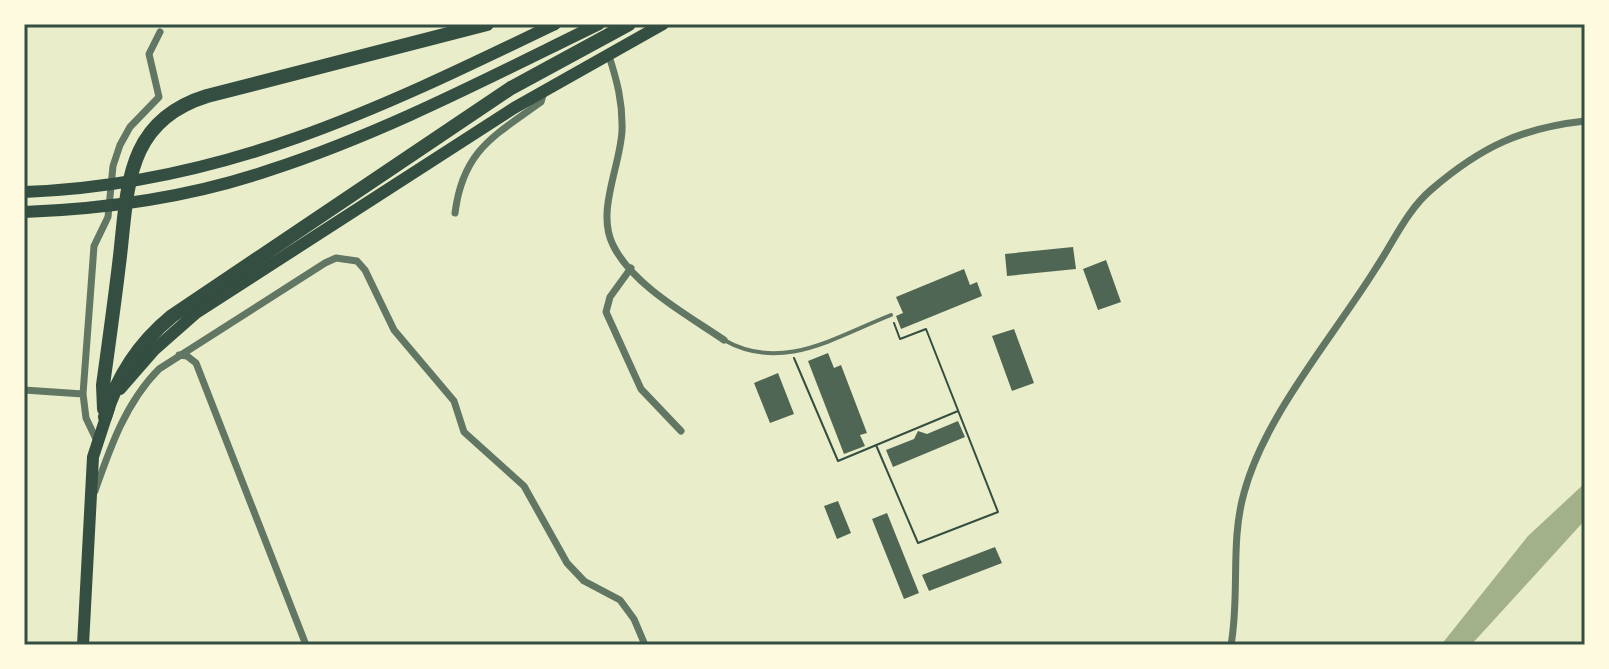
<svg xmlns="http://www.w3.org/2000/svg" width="1609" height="669" font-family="Rubik,sans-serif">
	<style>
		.water { fill: #a3b18a }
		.building { fill: #4f6655 }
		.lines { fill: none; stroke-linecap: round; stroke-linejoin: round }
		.path { stroke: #344e41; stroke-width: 2 }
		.service { stroke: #617663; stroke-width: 4 }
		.minor { stroke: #617663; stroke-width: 7 }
		.trunk { stroke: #344e41; stroke-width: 12 }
		.motorway { stroke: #344e41; stroke-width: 14 }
		.neatline { fill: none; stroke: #344e41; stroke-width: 3 }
	</style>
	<rect width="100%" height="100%" fill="#e9edc9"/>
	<path class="water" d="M 1585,483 L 1585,520 L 1471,645 L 1441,645 L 1528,536 Z"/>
	<path class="building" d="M 1073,247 L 1076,269 L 1007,276 L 1005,254 Z
		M 1106,260 L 1121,302 L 1098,310 L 1083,269 Z
		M 964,269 L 970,285 L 977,282 L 982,296 L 901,329 L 896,316 L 903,313 L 896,297 Z
		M 1014,329 L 1034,383 L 1012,391 L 992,336 Z
		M 828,353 L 834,368 L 841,365 L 867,433 L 860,435 L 865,446 L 844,454 L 808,361 Z
		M 778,373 L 794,414 L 770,423 L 754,383 Z
		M 958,421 L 965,437 L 893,467 L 886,450 L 914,439 L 918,431 L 927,434 Z
		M 838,501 L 851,533 L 837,539 L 824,506 Z
		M 887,513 L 919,593 L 904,599 L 872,519 Z
		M 995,547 L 1002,563 L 929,591 L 922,575 Z"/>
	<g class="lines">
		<path class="path" d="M 794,358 L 838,461 L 958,411
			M 876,445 L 918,543 L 998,512 L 926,329 L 900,339 L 894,323"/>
		<path class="service" d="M 724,340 C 782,373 835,337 891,315"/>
		<path class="minor" d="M 608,53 C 617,80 623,103 622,131 C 620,167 596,212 613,245 C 632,285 689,316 724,340
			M 455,213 C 463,150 494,136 541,102 L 544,92
			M 631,268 L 610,297 L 606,312 L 641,389 L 681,431
			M 179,355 L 187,356 L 196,363 L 306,645
			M 24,390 L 83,394
			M 97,441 L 86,418 L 83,394 L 94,246 L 108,217 L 113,166 L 120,145 L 130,127 L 159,97 L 149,54 L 160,32
			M 95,491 C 110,448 126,402 159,369 L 325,263 L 336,258 L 357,261 L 365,270 L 394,330 L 454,401 L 464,432 L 524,486 L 567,563 L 584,581 L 620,600 L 634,619 L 645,645
			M 1231,645 C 1240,595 1230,542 1244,493 C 1265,415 1333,337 1376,268 C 1394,241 1407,210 1432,189 C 1481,147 1521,128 1585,121"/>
		<path class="trunk" d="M 24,192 C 223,185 379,109 555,24
			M 24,212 C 107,209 191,197 270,170 C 384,133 492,76 599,24
			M 120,389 L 154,350 L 196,313 L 514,108 L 663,24
			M 83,645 L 93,457 L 109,408"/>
		<path class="motorway" d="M 104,409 L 103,385 C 109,342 115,299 120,256 C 128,186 126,121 207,96 L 487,24
			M 105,417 C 117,376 139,343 172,316 L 511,88 L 629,24"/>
	</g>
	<rect width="1609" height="669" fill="none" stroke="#fefae0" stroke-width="52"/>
	<rect x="26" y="26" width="1557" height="617" class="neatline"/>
</svg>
